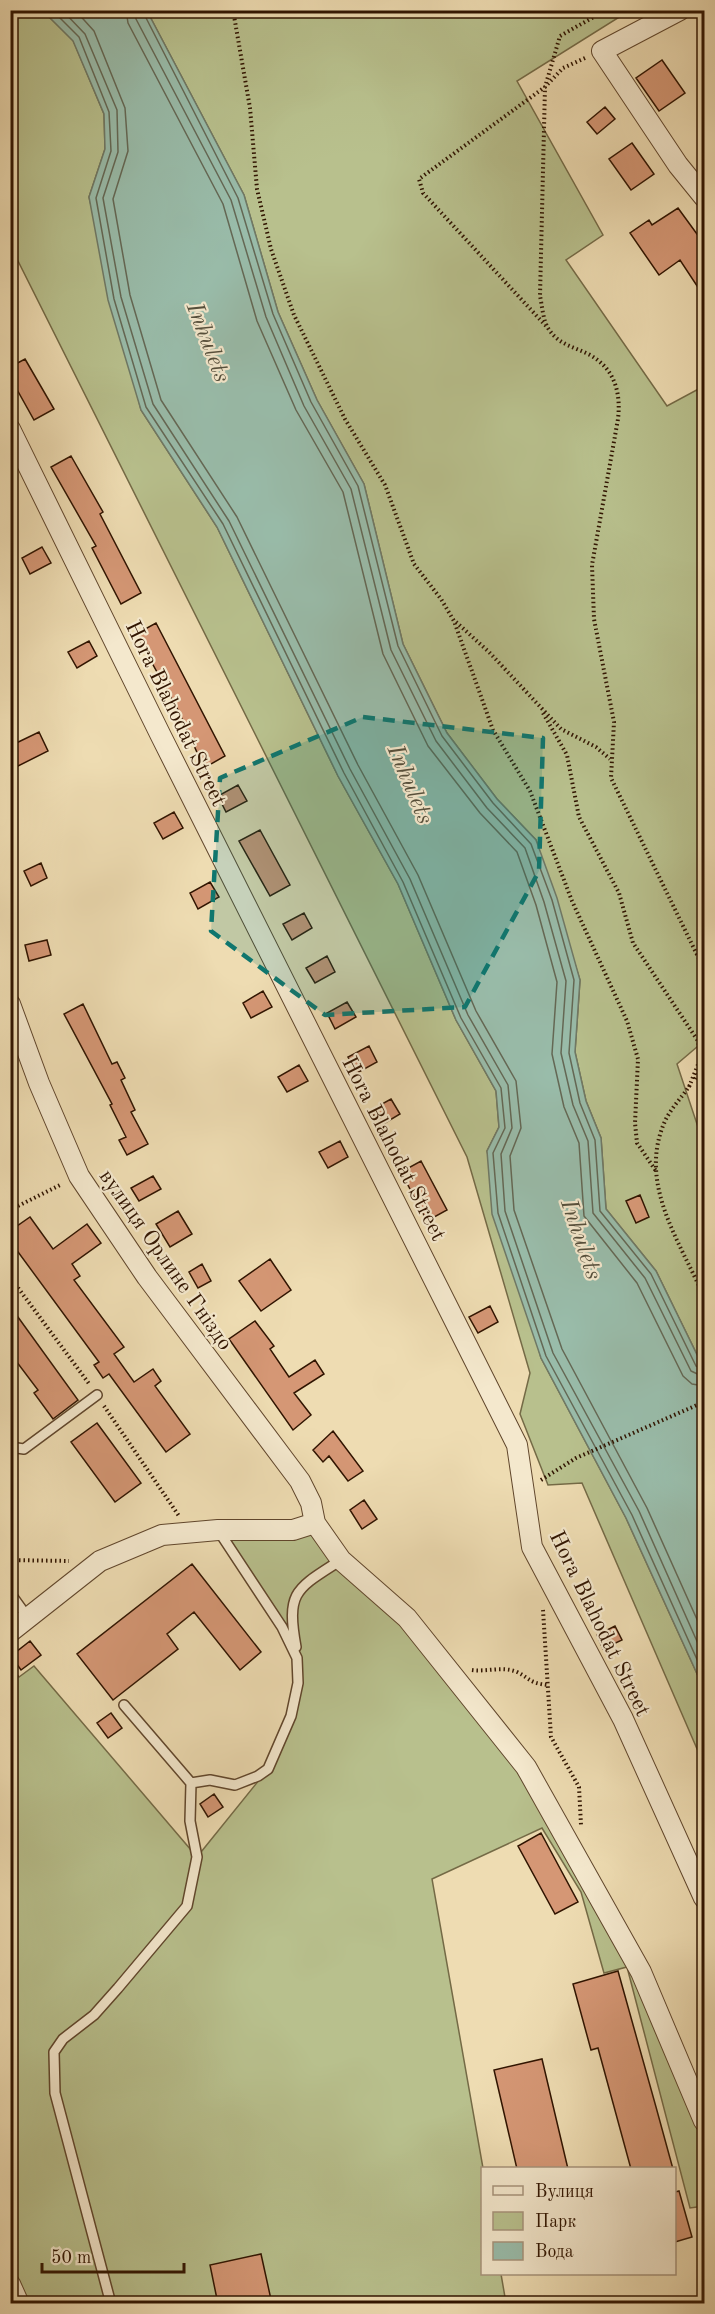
<svg xmlns="http://www.w3.org/2000/svg" width="715" height="2314" font-family="'Old Standard TT',serif">
	<style>
		.green { fill: #b8c08d; stroke: #746a46; stroke-width: 1.5 }
		.water { fill: #99bcaa; stroke: #6f7966; stroke-width: 1.5 }
		.lines { fill: none; stroke-linecap: round; stroke-linejoin: round }
		.shore { stroke: #646855; stroke-width: 1.5 }
		.building { fill: #d59775; stroke: #301400; stroke-width: 1.5 }
		.service-casing { stroke: #60462c; stroke-width: 12 }
		.minor-casing { stroke: #60462c; stroke-width: 22 }
		.path { stroke: #301400; stroke-width: 4; stroke-dasharray: 1.5 3; stroke-linecap: butt }
		.service { stroke: #f4e8cd; stroke-width: 9 }
		.minor { stroke: #f4e8cd; stroke-width: 20 }
		.marked { fill: #0f766e; fill-opacity: 0.2; stroke: #0f766e; stroke-width: 4.5; stroke-dasharray: 12 8; stroke-linejoin: round }
		.labels { text-anchor: middle; stroke-width: 4.5; stroke-linejoin: round; paint-order: stroke }
		.street-label { font-size: 22px; fill: #301400; stroke: #f4e8cd }
		.water-label { font-size: 24px; font-style: italic; fill: #554f3c; stroke: #f4e8cd }
	</style>
	<rect width="100%" height="100%" fill="#eedcb2"/>
	<filter id="stains"><feTurbulence type="fractalNoise" baseFrequency=".00333" numOctaves="4"/><feColorMatrix values="0 0 0 0 .2 0 0 0 0 .09 0 0 0 0 .02 0 0 0 .5 -.17"/></filter>
	<radialGradient id="worn" r=".72"><stop offset=".6" stop-color="#630" stop-opacity="0"/><stop offset="1" stop-color="#630" stop-opacity=".3"/></radialGradient>
	<path class="green" d="M 11,11 L 43,11 L 73,40 L 104,114 L 105,149 L 89,197 L 141,410 L 217,527 L 338,776 L 398,884 L 456,1020 L 496,1091 L 499,1127 L 487,1151 L 541,1358 L 626,1518 L 704,1689 L 704,1765 L 582,1483 L 548,1485 L 520,1414 L 530,1373 L 467,1157 L 11,247 Z
		M 147,11 L 629,11 L 517,81 L 603,235 L 566,260 L 667,406 L 704,386 L 704,1041 L 677,1064 L 704,1145 L 704,1369 L 656,1271 L 606,1209 L 601,1138 L 586,1101 L 575,1052 L 580,980 L 536,840 L 497,799 L 447,733 L 403,644 L 364,484 L 317,400 L 278,312 L 244,195 Z
		M 315,1523 L 443,1660 L 582,1864 L 704,2121 L 704,2206 L 690,2208 L 627,1967 L 604,1973 L 581,1892 L 542,1828 L 432,1879 L 483,2168 L 482,2274 L 501,2274 L 506,2303 L 26,2303 L 10,2265 L 10,1666 L 19,1677 L 34,1666 L 197,1857 L 268,1769 L 291,1716 L 297,1658 L 218,1530 Z"/>
	<path class="water" d="M 43,11 L 147,11 L 244,195 L 278,312 L 317,400 L 364,484 L 403,644 L 447,733 L 497,799 L 536,840 L 557,898 L 580,980 L 575,1052 L 586,1101 L 601,1138 L 606,1209 L 656,1271 L 704,1369 L 704,1689 L 626,1518 L 541,1358 L 492,1214 L 487,1151 L 499,1127 L 496,1091 L 456,1020 L 398,884 L 338,776 L 217,527 L 141,410 L 108,300 L 89,197 L 105,149 L 104,114 L 73,41 Z"/>
	<g class="lines">
		<path class="shore" d="M 52,10 L 79,37 L 109,112 L 111,151 L 96,198 L 114,299 L 146,407 L 223,524 L 344,773 L 403,882 L 461,1018 L 501,1088 L 505,1128 L 493,1153 L 498,1213 L 546,1356 L 632,1515 L 704,1675
			M 62,10 L 85,34 L 117,110 L 118,152 L 103,198 L 121,297 L 153,404 L 229,521 L 350,769 L 410,879 L 468,1015 L 508,1085 L 512,1128 L 501,1154 L 505,1211 L 553,1353 L 639,1511 L 704,1657
			M 75,10 L 94,31 L 125,108 L 128,151 L 113,199 L 130,295 L 161,400 L 237,517 L 358,765 L 418,875 L 476,1011 L 516,1081 L 521,1128 L 510,1156 L 514,1210 L 562,1349 L 647,1508 L 704,1635
			M 126,10 L 128,23 L 223,204 L 257,321 L 296,410 L 343,492 L 383,654 L 428,746 L 480,813 L 517,852 L 536,905 L 557,982 L 552,1054 L 564,1107 L 579,1143 L 584,1216 L 637,1283 L 683,1376 L 692,1384 L 704,1386
			M 135,10 L 136,19 L 231,200 L 266,317 L 304,406 L 351,489 L 391,650 L 436,741 L 487,808 L 525,848 L 544,902 L 566,981 L 561,1053 L 573,1105 L 588,1141 L 593,1213 L 645,1278 L 691,1371 L 704,1377
			M 142,10 L 238,198 L 273,314 L 311,402 L 358,486 L 398,646 L 442,736 L 493,803 L 531,844 L 552,900 L 574,980 L 569,1053 L 580,1103 L 595,1140 L 600,1211 L 651,1274 L 696,1366 L 704,1370"/>
	</g>
	<path class="building" d="M 662,60 L 685,93 L 659,111 L 636,78 Z
		M 605,107 L 615,119 L 597,134 L 587,122 Z
		M 632,143 L 654,174 L 631,190 L 609,159 Z
		M 678,208 L 705,245 L 705,298 L 680,260 L 659,275 L 630,233 L 649,220 L 652,225 Z
		M 25,359 L 54,409 L 34,420 L 10,377 L 10,367 Z
		M 71,456 L 103,512 L 100,514 L 141,593 L 121,604 L 92,548 L 96,546 L 51,467 Z
		M 42,547 L 51,563 L 30,574 L 22,558 Z
		M 156,623 L 225,756 L 204,768 L 178,710 L 136,634 Z
		M 89,641 L 97,656 L 77,668 L 68,652 Z
		M 39,732 L 48,751 L 10,770 L 10,746 Z
		M 238,785 L 247,801 L 226,812 L 218,796 Z
		M 174,812 L 183,828 L 163,839 L 154,823 Z
		M 260,830 L 290,885 L 270,896 L 239,841 Z
		M 41,863 L 47,878 L 31,886 L 24,871 Z
		M 210,882 L 219,897 L 198,909 L 190,893 Z
		M 304,913 L 312,928 L 292,940 L 283,924 Z
		M 47,940 L 51,955 L 29,961 L 25,945 Z
		M 327,956 L 335,972 L 315,983 L 306,968 Z
		M 263,991 L 272,1007 L 251,1018 L 243,1003 Z
		M 347,1002 L 356,1017 L 335,1029 L 327,1013 Z
		M 83,1004 L 112,1064 L 117,1062 L 125,1078 L 121,1080 L 135,1110 L 131,1112 L 148,1144 L 127,1155 L 119,1140 L 126,1137 L 110,1105 L 112,1104 L 64,1014 Z
		M 369,1046 L 377,1062 L 357,1073 L 348,1057 Z
		M 299,1065 L 308,1081 L 287,1092 L 278,1077 Z
		M 391,1099 L 400,1114 L 380,1126 L 371,1110 Z
		M 340,1141 L 348,1157 L 328,1168 L 319,1152 Z
		M 421,1161 L 447,1210 L 427,1221 L 401,1172 Z
		M 153,1176 L 161,1189 L 139,1201 L 131,1188 Z
		M 640,1195 L 649,1217 L 636,1223 L 626,1201 Z
		M 178,1211 L 192,1234 L 170,1247 L 156,1224 Z
		M 30,1217 L 53,1249 L 87,1224 L 101,1243 L 72,1264 L 80,1276 L 74,1280 L 124,1347 L 114,1354 L 134,1382 L 153,1369 L 161,1381 L 155,1386 L 190,1434 L 166,1452 L 109,1374 L 103,1378 L 94,1365 L 99,1362 L 10,1241 L 10,1231 Z
		M 270,1259 L 291,1290 L 261,1311 L 239,1281 Z
		M 202,1264 L 211,1281 L 198,1288 L 189,1272 Z
		M 10,1306 L 78,1400 L 53,1419 L 34,1393 L 38,1390 L 10,1353 Z
		M 490,1306 L 498,1322 L 478,1333 L 469,1317 Z
		M 255,1321 L 274,1346 L 270,1349 L 289,1377 L 315,1360 L 324,1374 L 294,1393 L 311,1415 L 293,1430 L 229,1339 Z
		M 97,1423 L 141,1483 L 115,1502 L 71,1442 Z
		M 333,1431 L 363,1471 L 348,1481 L 329,1456 L 323,1462 L 313,1450 Z
		M 364,1500 L 377,1519 L 362,1529 L 350,1510 Z
		M 192,1564 L 261,1652 L 240,1670 L 194,1612 L 167,1634 L 178,1649 L 113,1700 L 77,1654 Z
		M 615,1626 L 622,1640 L 603,1649 L 597,1635 Z
		M 30,1641 L 41,1655 L 21,1670 L 11,1656 Z
		M 111,1713 L 122,1728 L 108,1738 L 97,1723 Z
		M 214,1794 L 223,1807 L 208,1817 L 200,1804 Z
		M 541,1833 L 578,1902 L 555,1914 L 518,1846 Z
		M 618,1971 L 656,2107 L 673,2169 L 631,2169 L 598,2048 L 591,2050 L 573,1984 Z
		M 542,2059 L 568,2169 L 517,2169 L 494,2070 Z
		M 679,2191 L 692,2237 L 675,2242 L 675,2192 Z
		M 261,2254 L 272,2304 L 218,2304 L 210,2265 Z"/>
	<g class="lines">
		<g class="service-casing">
			<path id="service" d="M 10,1447 L 24,1449 L 97,1395
				M 10,1593 L 28,1618
				M 296,1647 C 286,1591 296,1589 341,1560
				M 191,1783 L 210,1780 L 235,1785 L 258,1776 L 268,1769 L 291,1716 L 298,1683 L 297,1658 L 282,1627 L 218,1530
				M 111,2304 L 55,2093 L 54,2052 L 63,2039 L 94,2015 L 118,1988 L 187,1906 L 197,1857 L 190,1821 L 191,1783 L 124,1705"/>
		</g>
		<g class="minor-casing">
			<path id="minor" d="M 680,10 L 602,51 L 678,165 L 704,197
				M 10,429 L 161,736 L 517,1445 L 532,1547 L 623,1719 L 704,1898
				M 10,1004 L 39,1083 L 79,1176 L 147,1277 L 300,1481 L 311,1503 L 315,1523 L 341,1560 L 407,1618 L 526,1767 L 641,1972 L 704,2121
				M 10,1632 L 100,1561 L 162,1535 L 218,1530 L 293,1530 L 315,1523
				M 10,2284 L 19,2304"/>
		</g>
		<path class="path" d="M 233,10 L 250,108 L 257,189 L 271,249 L 294,315 L 345,419 L 385,485 L 414,564 L 441,599 L 454,621 L 493,730 L 530,791 L 572,901 L 627,1021 L 638,1059 L 635,1123 L 637,1143 L 656,1171
			M 585,58 L 563,68 L 545,87 L 540,296 C 542,305 543,320 548,328 C 558,345 575,347 590,355 C 615,369 621,393 618,419 L 592,565 L 594,619 L 614,722 L 611,778 L 704,969
			M 546,326 L 423,193 L 419,179 L 545,87 L 560,36 L 606,10
			M 456,622 L 489,652 L 561,729 L 596,747 L 610,759
			M 543,713 L 567,755 L 579,817 L 619,893 L 633,943 L 698,1041 L 701,1057 L 689,1087
			M 697,955 L 704,940
			M 695,1079 L 704,1065
			M 690,1085 C 683,1096 672,1107 666,1119 C 636,1182 680,1241 704,1297
			M 10,1210 L 62,1184
			M 10,1277 L 90,1385
			M 104,1406 L 179,1516
			M 541,1480 L 576,1458 L 704,1402
			M 10,1560 L 69,1561
			M 543,1610 L 551,1737 L 579,1787 L 581,1825
			M 472,1670 C 487,1672 503,1666 517,1672 C 531,1679 529,1683 548,1685"/>
		<use href="#service" class="service"/>
		<use href="#minor" class="minor"/>
	</g>
	<path class="marked" d="M 363,717 L 543,738 L 539,871 L 465,1007 L 325,1015 L 211,931 L 220,778 Z"/>
	<g class="labels">
		<g class="street-label">
			<text transform="translate(177 713) rotate(64)" y="8">Hora Blahodat Street</text>
			<text transform="translate(395 1148) rotate(63)" y="8">Hora Blahodat Street</text>
			<text transform="translate(167 1259) rotate(55)" y="8">вулиця Орлине Гніздо</text>
			<text transform="translate(601 1623) rotate(64)" y="8">Hora Blahodat Street</text>
		</g>
		<g class="water-label">
			<text transform="translate(209 342) rotate(69)" y="8">Inhulets</text>
			<text transform="translate(411 784) rotate(67)" y="8">Inhulets</text>
			<text transform="translate(582 1239) rotate(71)" y="8">Inhulets</text>
		</g>
	</g>
	<rect width="715" height="2314" fill="none" stroke="#eedcb2" stroke-width="36"/>
	<rect x="12" y="12" width="691" height="2290" fill="none" stroke="#301400" stroke-width="3"/>
	<rect x="18" y="18" width="679" height="2278" fill="none" stroke="#301400" stroke-width="1.5"/>
	<rect x="481" y="2167" width="195" height="108" fill="#f4e8cd" stroke="#a6937b" stroke-width="1.5"/>
	<rect x="493" y="2186" width="30" height="9" fill="#f4e8cd" stroke="#a6937b" stroke-width="1.5"/>
	<text x="535" y="2197" font-size="18" fill="#301400">Вулиця</text>
	<rect x="493" y="2212" width="30" height="18" fill="#b8c08d" stroke="#a6937b" stroke-width="1.5"/>
	<text x="535" y="2227" font-size="18" fill="#301400">Парк</text>
	<rect x="493" y="2242" width="30" height="18" fill="#99bcaa" stroke="#a6937b" stroke-width="1.5"/>
	<text x="535" y="2257" font-size="18" fill="#301400">Вода</text>
	<path d="M42 2263v9h142v-9" fill="none" stroke="#301400" stroke-width="3"/>
	<text x="51" y="2263" font-size="18" fill="#301400" stroke="#f4e8cd" stroke-width="4.5" paint-order="stroke">50 m</text>
	<rect width="100%" height="100%" filter="url(#stains)"/>
	<rect width="100%" height="100%" fill="url(#worn)"/>
</svg>
